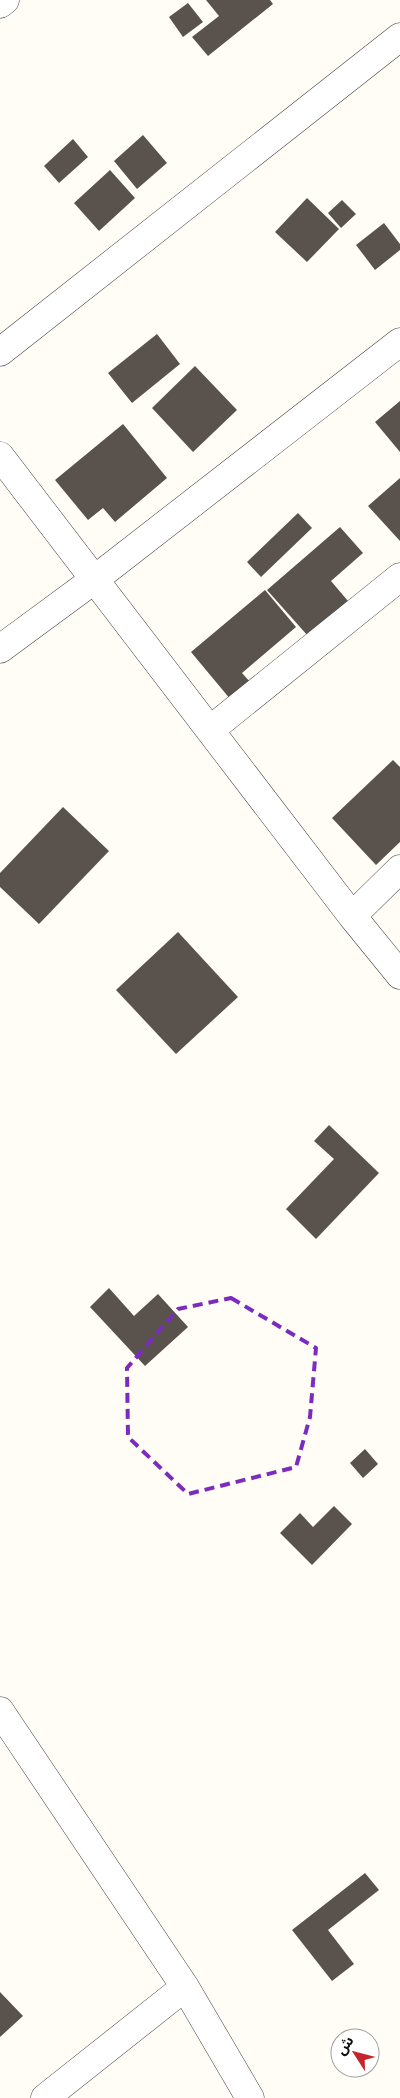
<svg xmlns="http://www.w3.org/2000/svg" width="400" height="2098" font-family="'Times New Roman','Noto Sans Arabic',serif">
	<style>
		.building { fill: #5a524d }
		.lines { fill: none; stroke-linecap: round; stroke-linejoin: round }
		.minor-casing { stroke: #444; stroke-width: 29 }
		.minor { stroke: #fff; stroke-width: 28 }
		.marked { fill: none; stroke: #7b2cbf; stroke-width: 4; stroke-dasharray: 10 6; stroke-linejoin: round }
	</style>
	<rect width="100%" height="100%" fill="#fffdf5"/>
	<path class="building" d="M 206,0 L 270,0 L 273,4 L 208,56 L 192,37 L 219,16 Z
		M 188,3 L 203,22 L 183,37 L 169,17 Z
		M 143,135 L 167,163 L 137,189 L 114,161 Z
		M 73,139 L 88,157 L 59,183 L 44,166 Z
		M 110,170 L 135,198 L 99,231 L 74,203 Z
		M 307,198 L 339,229 L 307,262 L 275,232 Z
		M 342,200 L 356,214 L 341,228 L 328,213 Z
		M 384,223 L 400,244 L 400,250 L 375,270 L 356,245 Z
		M 157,334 L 180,364 L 132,403 L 108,373 Z
		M 195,366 L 237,410 L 193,452 L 152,408 Z
		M 400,401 L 400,452 L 375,422 Z
		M 123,424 L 167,478 L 115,522 L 103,508 L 88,520 L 55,480 Z
		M 400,478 L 400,541 L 368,506 Z
		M 298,513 L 312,528 L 261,577 L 247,562 Z
		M 340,527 L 363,553 L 331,581 L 348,601 L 308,636 L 267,590 Z
		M 265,590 L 296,627 L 242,673 L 251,683 L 231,700 L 191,652 Z
		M 393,760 L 400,767 L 400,842 L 376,865 L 332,818 Z
		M 63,807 L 109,851 L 39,924 L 0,887 L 0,873 Z
		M 178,932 L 238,997 L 176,1054 L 116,990 Z
		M 329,1125 L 379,1173 L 316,1239 L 286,1209 L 334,1159 L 314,1141 Z
		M 109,1288 L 134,1316 L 158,1294 L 188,1327 L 145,1366 L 90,1307 Z
		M 365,1449 L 378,1464 L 363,1478 L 350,1463 Z
		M 334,1506 L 352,1524 L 312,1565 L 280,1533 L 300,1513 L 313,1527 Z
		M 365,1873 L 379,1890 L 328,1930 L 354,1964 L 332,1981 L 292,1930 Z
		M 0,1992 L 23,2016 L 0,2037 Z"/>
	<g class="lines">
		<g class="minor-casing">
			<path id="minor" d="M 0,4 L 5,0
				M 0,352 L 400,37
				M 0,456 L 352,916 L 400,975
				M 0,649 L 95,579 L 400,342
				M 210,730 L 400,577
				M 352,916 L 400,869
				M 0,1711 L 185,1987 L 250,2098
				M 45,2098 L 185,1987"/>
		</g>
		<use href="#minor" class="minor"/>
	</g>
	<path class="marked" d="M 231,1298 L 316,1348 L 310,1417 L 296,1467 L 188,1494 L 128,1437 L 127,1368 L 178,1309 Z"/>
	<g transform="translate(355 2053) rotate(306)"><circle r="24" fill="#ffffff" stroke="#a0a0a0"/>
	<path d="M0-4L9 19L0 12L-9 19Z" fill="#c4262e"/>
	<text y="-8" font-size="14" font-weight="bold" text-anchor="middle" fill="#111111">ش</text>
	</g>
</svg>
